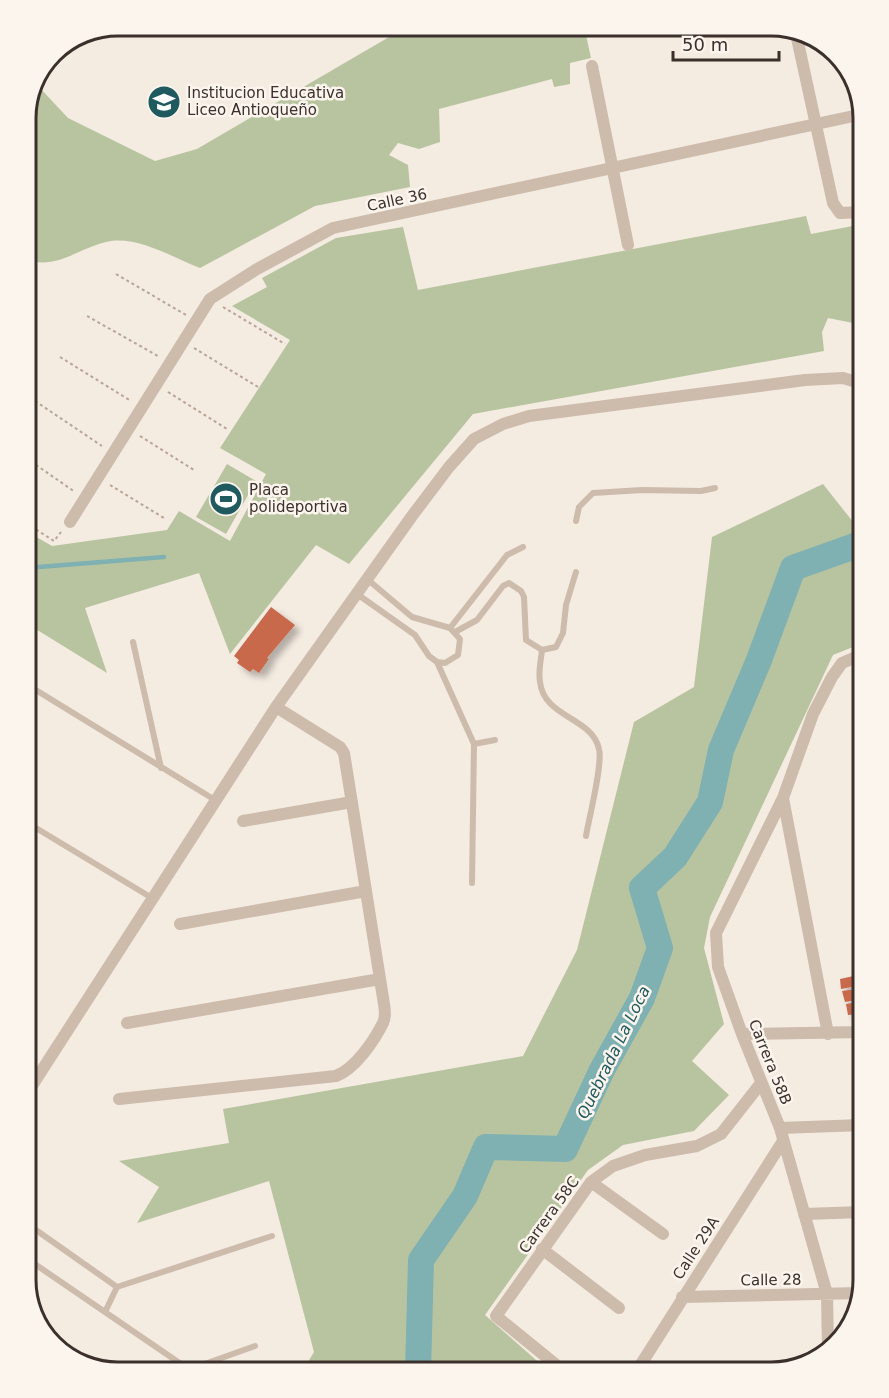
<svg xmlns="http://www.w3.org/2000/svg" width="889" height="1398" font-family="'DejaVu Sans',sans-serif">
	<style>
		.green { fill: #b8c4a0 }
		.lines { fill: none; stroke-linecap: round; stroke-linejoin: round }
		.stream { stroke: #7fb0b2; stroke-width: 4.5 }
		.river { stroke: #7fb0b2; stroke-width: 26 }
		.building { fill: #c8694b; filter: url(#shadow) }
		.path { stroke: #b9a596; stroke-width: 2; stroke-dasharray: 3 3; stroke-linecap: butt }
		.service { stroke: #cdbbac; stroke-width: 6 }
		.minor { stroke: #cdbbac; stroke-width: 12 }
		.labels { text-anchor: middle; stroke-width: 5; stroke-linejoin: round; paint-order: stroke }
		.poi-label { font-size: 15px; fill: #3b302b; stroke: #fbf5ee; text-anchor: start }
		.street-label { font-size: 15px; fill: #3b302b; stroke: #fbf5ee }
		.water-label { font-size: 16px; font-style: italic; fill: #1f5a5e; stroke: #fbf5ee }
		.rim { fill: none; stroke: #3b302b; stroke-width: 3 }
	</style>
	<defs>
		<filter id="shadow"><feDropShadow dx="5.5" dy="5.5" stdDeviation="3" flood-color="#0004"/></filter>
	</defs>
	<rect width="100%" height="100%" fill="#f4ebe1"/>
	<path class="green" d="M 408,26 L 584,26 L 591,58 L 570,63 L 570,84 L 554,87 L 552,79 L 439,109 L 440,142 L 419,149 L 398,143 L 389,155 L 408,165 L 410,187 L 315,206 L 200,268 C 174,258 140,237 111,241 C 82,245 56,272 26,259 L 26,112 L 39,83 L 39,87 L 68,118 L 155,161 L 197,149 Z
		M 806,216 L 811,234 L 863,224 L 863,325 L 828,318 L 822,332 L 824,351 L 473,414 L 349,564 L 316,545 L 230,654 L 199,573 L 85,608 L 107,673 L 26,623 L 26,531 L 52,546 L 167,530 L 179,511 L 230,541 L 266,474 L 220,448 L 290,340 L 232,306 L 267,287 L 262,278 L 336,238 L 403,227 L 418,290 Z
		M 227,464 L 256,481 L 226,534 L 196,517 Z
		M 823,484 L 857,527 L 863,523 L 863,643 L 833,655 L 710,917 L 704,948 L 724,1024 L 692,1061 L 729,1095 L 694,1131 L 623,1145 L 588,1170 L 485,1315 L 544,1367 L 538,1372 L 302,1372 L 314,1352 L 269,1181 L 137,1223 L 159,1187 L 119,1161 L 229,1143 L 223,1109 L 523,1056 L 577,950 L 634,722 L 694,687 L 712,537 Z"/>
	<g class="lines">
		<path class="stream" d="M 26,568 L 164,557"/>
		<path class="river" d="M 418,1372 L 421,1260 L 465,1196 L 486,1147 L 565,1149 L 602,1070 L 642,998 L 660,948 L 642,888 L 675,857 L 710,802 L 721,750 L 759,660 L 793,568 L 863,543"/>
	</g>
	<path class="building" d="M 271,607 L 295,625 L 267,658 L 269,659 L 259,673 L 253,669 L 250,672 L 237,663 L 239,660 L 234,656 Z
		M 863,974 L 863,985 L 841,989 L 840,979 Z
		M 863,988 L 863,999 L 845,1002 L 842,991 Z
		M 863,1001 L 863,1014 L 848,1015 L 846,1004 Z"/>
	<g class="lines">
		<path class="path" d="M 116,274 L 186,315
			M 223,307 L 285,344
			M 87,316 L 158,356
			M 194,348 L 258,387
			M 60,357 L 131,401
			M 168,392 L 227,429
			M 35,401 L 102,446
			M 140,436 L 194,470
			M 26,458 L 75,492
			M 110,485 L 164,518
			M 26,523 L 54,541 L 61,532"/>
		<path class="service" d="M 576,521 L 579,507 L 593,493 L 642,490 L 701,491 L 715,488
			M 357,594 L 415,635 L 429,656 L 437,662 L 445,663 L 458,655 L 460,639 L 450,628 L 412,617 L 367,579
			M 450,628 L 507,555 L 523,547
			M 455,632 L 477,620 L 503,586 L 509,583 L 521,591 L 524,597 L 526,640 L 542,650 L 556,647 L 563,633 L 566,605 L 576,572
			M 133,642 L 161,768
			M 542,650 C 541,660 538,672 540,682 C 544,718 592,717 599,749 C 603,764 589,818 586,836
			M 437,662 L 474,744 L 472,883
			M 26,684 L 215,800
			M 474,744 L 495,740
			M 26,822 L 152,898
			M 26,1223 L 117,1287 L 272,1236
			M 26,1258 L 181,1364 L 199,1366 L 255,1346
			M 105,1312 L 117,1287"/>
		<path class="minor" d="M 799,33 L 797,38 L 833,203 L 840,213 L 863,212
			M 592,66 L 628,245
			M 70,522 L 210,299 L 257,269 L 333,228 L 863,114
			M 857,656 L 863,695
			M 783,798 L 828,1034
			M 243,821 L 352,802
			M 180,924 L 366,891
			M 127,1023 L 380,979
			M 742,1034 L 863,1032
			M 26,1095 L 276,707 L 412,516 L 449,467 L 474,439 L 503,424 L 529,416 L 805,380 L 843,378 L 863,384
			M 119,1099 L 336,1076 C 355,1069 374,1041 383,1023 C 386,1017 385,1010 384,1004 L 344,753 L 340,747 L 276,707
			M 780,1128 L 863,1125
			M 591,1182 L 663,1234
			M 804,1214 L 863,1212
			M 542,1249 L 619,1308
			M 682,1297 L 860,1293
			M 828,1349 L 827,1294 L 780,1128 L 742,1034 L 718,967 L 716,933 L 783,798 L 813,714 L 832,677 L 842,663 L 863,654
			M 555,1364 L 496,1316 L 591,1182 L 613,1166 L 645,1155 L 697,1146 L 721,1134 L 761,1083
			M 636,1372 L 783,1141"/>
	</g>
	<defs>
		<g id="school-disc" transform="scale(1.725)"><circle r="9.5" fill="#1f5a5e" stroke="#fbf5ee"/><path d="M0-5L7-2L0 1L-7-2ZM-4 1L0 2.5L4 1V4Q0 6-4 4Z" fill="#fff"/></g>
		<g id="stadium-disc" transform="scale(1.725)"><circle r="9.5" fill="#1f5a5e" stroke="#fbf5ee"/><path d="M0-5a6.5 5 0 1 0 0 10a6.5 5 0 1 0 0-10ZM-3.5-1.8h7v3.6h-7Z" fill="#fff"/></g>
	</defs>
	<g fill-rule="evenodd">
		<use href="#school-disc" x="164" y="102"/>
		<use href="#stadium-disc" x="226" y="499"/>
	</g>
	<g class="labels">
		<g class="poi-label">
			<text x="187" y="98">Institucion Educativa<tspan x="187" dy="17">Liceo Antioqueño</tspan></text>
			<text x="249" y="495">Placa<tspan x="249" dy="17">polideportiva</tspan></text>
		</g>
		<g class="street-label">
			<text transform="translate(397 200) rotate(-12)" y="5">Calle 36</text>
			<text transform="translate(770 1062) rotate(68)" y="5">Carrera 58B</text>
			<text transform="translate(549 1215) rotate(-54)" y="5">Carrera 58C</text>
			<text transform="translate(696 1248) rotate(-57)" y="5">Calle 29A</text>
			<text transform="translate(771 1280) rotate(-1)" y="5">Calle 28</text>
		</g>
		<g class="water-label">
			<text transform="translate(613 1052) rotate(-64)" y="6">Quebrada La Loca</text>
		</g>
	</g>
	<path d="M0 0H889V1398H0ZM118 36H771A82 82 0 0 1 853 118V1280A82 82 0 0 1 771 1362H118A82 82 0 0 1 36 1280V118A82 82 0 0 1 118 36Z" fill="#fbf5ee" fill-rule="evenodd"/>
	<path class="rim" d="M118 36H771A82 82 0 0 1 853 118V1280A82 82 0 0 1 771 1362H118A82 82 0 0 1 36 1280V118A82 82 0 0 1 118 36Z"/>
	<path d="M673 51v9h106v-9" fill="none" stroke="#3b302b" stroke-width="3"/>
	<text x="682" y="51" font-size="18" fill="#3b302b" stroke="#fbf5ee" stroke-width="4.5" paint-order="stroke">50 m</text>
</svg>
